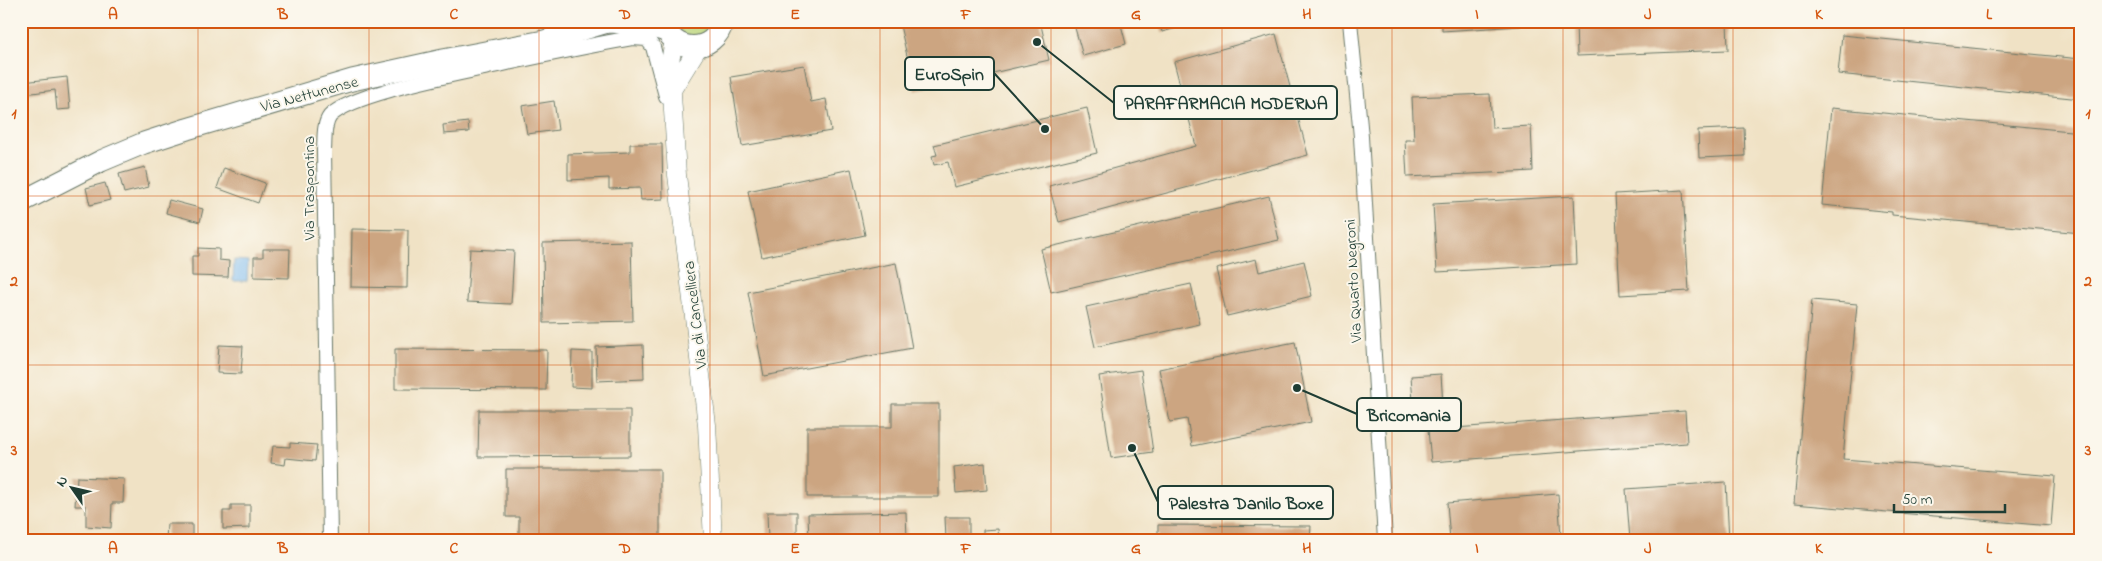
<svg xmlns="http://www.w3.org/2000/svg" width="2102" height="561" font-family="'Indie Flower',sans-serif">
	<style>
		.green { fill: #bbd67b; stroke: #6d8a58 }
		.water { fill: #80bdf3; stroke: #507d94 }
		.building { fill: #cca581 }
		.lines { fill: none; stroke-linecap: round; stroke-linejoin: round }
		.minor-casing { stroke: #687767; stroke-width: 16 }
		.tertiary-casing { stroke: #687767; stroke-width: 19 }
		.primary-casing { stroke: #687767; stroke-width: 23 }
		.minor { stroke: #fff; stroke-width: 14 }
		.tertiary { stroke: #fff; stroke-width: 18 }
		.primary { stroke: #fff; stroke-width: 21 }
		.grid { fill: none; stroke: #d45610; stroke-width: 1; stroke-opacity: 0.55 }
		.labels { text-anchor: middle; stroke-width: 4; stroke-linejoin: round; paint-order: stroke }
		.street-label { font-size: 16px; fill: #1f3d34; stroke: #fbf7ec }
		.leader { fill: none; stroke: #1f3d34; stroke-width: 2 }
		.callout-dot { fill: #1f3d34; stroke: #fbf7ec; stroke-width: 2 }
		.callout { fill: #fbf7ec; stroke: #1f3d34; stroke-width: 2 }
		.callout-label { font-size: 18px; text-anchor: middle; font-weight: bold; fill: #1f3d34 }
		.neatline { fill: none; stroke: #d45610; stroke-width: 2 }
		.grid-label { font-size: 16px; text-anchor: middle; font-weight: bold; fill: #d45610 }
	</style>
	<rect width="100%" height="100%" fill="#fbf7ec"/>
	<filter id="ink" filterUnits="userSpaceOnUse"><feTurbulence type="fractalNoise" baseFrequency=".02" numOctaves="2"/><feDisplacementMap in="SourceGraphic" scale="10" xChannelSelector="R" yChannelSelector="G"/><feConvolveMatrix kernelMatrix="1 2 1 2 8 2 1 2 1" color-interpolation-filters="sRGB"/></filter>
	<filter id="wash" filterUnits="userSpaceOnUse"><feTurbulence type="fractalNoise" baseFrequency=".0096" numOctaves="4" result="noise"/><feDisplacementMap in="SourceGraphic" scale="20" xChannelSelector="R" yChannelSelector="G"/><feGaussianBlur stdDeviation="1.12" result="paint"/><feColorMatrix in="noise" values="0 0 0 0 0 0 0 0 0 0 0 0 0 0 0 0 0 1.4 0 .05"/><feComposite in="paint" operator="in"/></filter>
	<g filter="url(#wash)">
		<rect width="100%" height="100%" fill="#f0e2c5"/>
		<path class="green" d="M 672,21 L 714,21 C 707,36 699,37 684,35 Z"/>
		<path class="water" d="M 234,260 L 248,261 L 247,281 L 233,281 Z"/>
		<g id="blocks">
			<path class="building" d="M 899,21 L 1040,21 L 1049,60 L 915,91 Z
				M 1073,21 L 1120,21 L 1126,44 L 1083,56 Z
				M 1159,21 L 1199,21 L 1199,22 L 1162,32 Z
				M 1442,21 L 1520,21 L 1521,26 L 1442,31 Z
				M 1576,21 L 1727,21 L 1728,50 L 1577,56 Z
				M 1915,21 L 1942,21 L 1941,25 Z
				M 1276,34 L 1308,155 L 1059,222 L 1049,186 L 1196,146 L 1174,62 Z
				M 1842,35 L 2081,59 L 2081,99 L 1838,74 Z
				M 804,65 L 811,102 L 826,99 L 831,131 L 742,146 L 731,77 Z
				M 67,77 L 70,109 L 57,110 L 55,90 L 25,94 L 23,82 Z
				M 1490,94 L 1492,128 L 1531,126 L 1533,171 L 1407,177 L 1405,140 L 1414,140 L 1412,97 Z
				M 554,101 L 558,130 L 527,134 L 522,106 Z
				M 1087,108 L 1097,153 L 954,187 L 948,162 L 934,165 L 932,156 L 937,155 L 934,145 Z
				M 1831,108 L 2081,132 L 2081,233 L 1892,215 L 1892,212 L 1822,205 Z
				M 468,122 L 469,132 L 444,134 L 443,125 Z
				M 1744,128 L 1745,156 L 1699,158 L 1698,130 Z
				M 630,144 L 662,144 L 663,199 L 641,200 L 640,188 L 609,189 L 609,178 L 568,180 L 568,154 L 630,152 Z
				M 145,167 L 149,187 L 124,193 L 119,174 Z
				M 224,168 L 265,183 L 258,203 L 217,188 Z
				M 851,169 L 865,235 L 762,257 L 748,191 Z
				M 105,183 L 110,200 L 90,205 L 86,188 Z
				M 1683,190 L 1689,291 L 1620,295 L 1615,194 Z
				M 1269,196 L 1279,240 L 1051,292 L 1041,249 Z
				M 1574,196 L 1577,264 L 1437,272 L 1433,204 Z
				M 169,200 L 203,209 L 200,222 L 166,213 Z
				M 352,229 L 408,230 L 407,288 L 351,287 Z
				M 631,241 L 633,321 L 544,323 L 543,243 Z
				M 198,248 L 219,249 L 219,260 L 229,261 L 228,277 L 192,276 L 192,256 L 198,256 Z
				M 263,249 L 290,249 L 289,278 L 254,277 L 254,257 L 263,257 Z
				M 470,249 L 514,251 L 511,304 L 467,302 Z
				M 1256,259 L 1259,272 L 1304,261 L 1312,296 L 1227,316 L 1216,269 Z
				M 896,263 L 912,348 L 764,376 L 748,292 Z
				M 1191,284 L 1200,324 L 1095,347 L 1086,307 Z
				M 1812,300 L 1857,304 L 1843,459 L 2055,476 L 2051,526 L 1794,504 Z
				M 1295,342 L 1311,422 L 1192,446 L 1187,419 L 1170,422 L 1159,369 Z
				M 219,345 L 243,346 L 241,374 L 217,373 Z
				M 643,345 L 644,379 L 597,381 L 596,347 Z
				M 395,349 L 547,350 L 546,390 L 395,389 Z
				M 572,351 L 592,352 L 592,388 L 571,387 Z
				M 1141,370 L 1153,452 L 1111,458 L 1099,376 Z
				M 1441,374 L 1443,406 L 1425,407 L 1424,401 L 1413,401 L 1411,376 Z
				M 892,404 L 939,404 L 939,497 L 807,497 L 807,427 L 892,427 Z
				M 479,410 L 630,410 L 630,456 L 478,457 Z
				M 1685,411 L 1687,443 L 1431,462 L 1428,430 Z
				M 290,443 L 317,445 L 315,461 L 286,458 L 285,465 L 271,463 L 273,446 L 290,447 Z
				M 985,463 L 987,490 L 956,493 L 954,467 Z
				M 506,469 L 660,469 L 660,540 L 519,540 L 519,517 L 506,517 Z
				M 77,477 L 124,479 L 123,503 L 112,503 L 111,528 L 86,526 L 86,506 L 75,506 Z
				M 1726,482 L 1729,540 L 1630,540 L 1626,489 Z
				M 1558,494 L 1561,537 L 1533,540 L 1450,540 L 1447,503 Z
				M 231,505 L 250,505 L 250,528 L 223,529 L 223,511 L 231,511 Z
				M 767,512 L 797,512 L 797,540 L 768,540 Z
				M 906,512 L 907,540 L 809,540 L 808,514 Z
				M 945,517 L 969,517 L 969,540 L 946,540 Z
				M 167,524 L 192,524 L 192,540 L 166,540 Z
				M 1158,525 L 1311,526 L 1310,540 L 1158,540 Z
				M 998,529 L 999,540 L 983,540 L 983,530 Z"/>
		</g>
	</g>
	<g filter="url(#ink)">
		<use href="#blocks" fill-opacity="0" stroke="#687767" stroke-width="1"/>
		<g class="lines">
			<g class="minor-casing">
				<path id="minor" d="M 1350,21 L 1361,137 L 1385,540
					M 330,540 L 324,150 C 325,139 323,125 330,116 C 352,93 459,74 493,66 C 540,56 586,46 632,38 L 647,39 L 653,47 L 666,96 L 669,99"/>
			</g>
			<g class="tertiary-casing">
				<path id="tertiary" d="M 674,40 L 670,62 L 677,175 L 707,425 L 713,540
					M 672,90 L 699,46"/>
			</g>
			<g class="primary-casing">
				<path id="primary" d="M 663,21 C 671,55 715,55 723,21
					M 609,22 L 641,24 L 666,31
					M 21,202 L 101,161 L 144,143 L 187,129 L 352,80 L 443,60 L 544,41 L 611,21"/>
			</g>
			<use href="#minor" class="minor"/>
			<use href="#tertiary" class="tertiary"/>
			<use href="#primary" class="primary"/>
		</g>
	</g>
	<path class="grid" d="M 198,21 L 198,540M 369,21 L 369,540M 539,21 L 539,540M 710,21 L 710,540M 880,21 L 880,540M 1051,21 L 1051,540M 1222,21 L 1222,540M 1392,21 L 1392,540M 1563,21 L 1563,540M 1733,21 L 1733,540M 1904,21 L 1904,540M 21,196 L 2081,196M 21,365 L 2081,365"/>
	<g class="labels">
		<g class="street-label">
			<text transform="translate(309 93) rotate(-15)" y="6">Via Nettunense</text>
			<text transform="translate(308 188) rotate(-90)" y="6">Via Traspontina</text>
			<text transform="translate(1352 281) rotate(-93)" y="6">Via Quarto Negroni</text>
			<text transform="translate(694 315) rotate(-97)" y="6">Via di Cancelliera</text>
		</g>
	</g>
	<path class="leader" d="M1045 129L994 73M1037 42L1114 103M1297 388L1357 414M1132 448L1158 502"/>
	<g class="callout-dot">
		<circle cx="1045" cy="129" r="5"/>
		<circle cx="1037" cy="42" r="5"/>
		<circle cx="1297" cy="388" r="5"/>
		<circle cx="1132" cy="448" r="5"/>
	</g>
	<g class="callout">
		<rect x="905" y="57" width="89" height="33" rx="5"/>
		<rect x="1114" y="86" width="223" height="33" rx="5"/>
		<rect x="1357" y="398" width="104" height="33" rx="5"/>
		<rect x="1158" y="486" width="175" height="33" rx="5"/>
	</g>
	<g class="callout-label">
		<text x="949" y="80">EuroSpin</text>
		<text x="1226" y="109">PARAFARMACIA MODERNA</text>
		<text x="1409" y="421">Bricomania</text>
		<text x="1246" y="509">Palestra Danilo Boxe</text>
	</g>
	<rect width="2102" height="561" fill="none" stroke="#fbf7ec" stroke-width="55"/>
	<g transform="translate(72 488) rotate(304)" stroke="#fbf7ec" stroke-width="4" paint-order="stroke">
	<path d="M0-4L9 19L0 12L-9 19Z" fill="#1f3d34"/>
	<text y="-8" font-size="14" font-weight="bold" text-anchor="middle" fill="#1f3d34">N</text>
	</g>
	<path d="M1894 504v8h111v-8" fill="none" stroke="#1f3d34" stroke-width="2.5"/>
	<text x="1902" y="504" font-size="15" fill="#1f3d34" stroke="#fbf7ec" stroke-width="4" paint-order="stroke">50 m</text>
	<rect x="28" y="28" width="2046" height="506" class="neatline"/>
	<g class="grid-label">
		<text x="113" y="19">A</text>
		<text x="283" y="19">B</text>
		<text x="454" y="19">C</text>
		<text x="625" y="19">D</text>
		<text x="795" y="19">E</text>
		<text x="966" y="19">F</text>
		<text x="1136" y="19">G</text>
		<text x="1307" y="19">H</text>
		<text x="1477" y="19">I</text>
		<text x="1648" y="19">J</text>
		<text x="1819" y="19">K</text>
		<text x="1989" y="19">L</text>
		<text x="14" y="118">1</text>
		<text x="2088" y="118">1</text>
		<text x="14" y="286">2</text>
		<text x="2088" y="286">2</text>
		<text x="14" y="455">3</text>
		<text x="2088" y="455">3</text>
		<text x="113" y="553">A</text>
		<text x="283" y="553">B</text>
		<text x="454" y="553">C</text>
		<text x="625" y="553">D</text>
		<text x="795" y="553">E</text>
		<text x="966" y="553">F</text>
		<text x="1136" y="553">G</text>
		<text x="1307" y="553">H</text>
		<text x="1477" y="553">I</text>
		<text x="1648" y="553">J</text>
		<text x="1819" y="553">K</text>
		<text x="1989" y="553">L</text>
	</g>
</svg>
